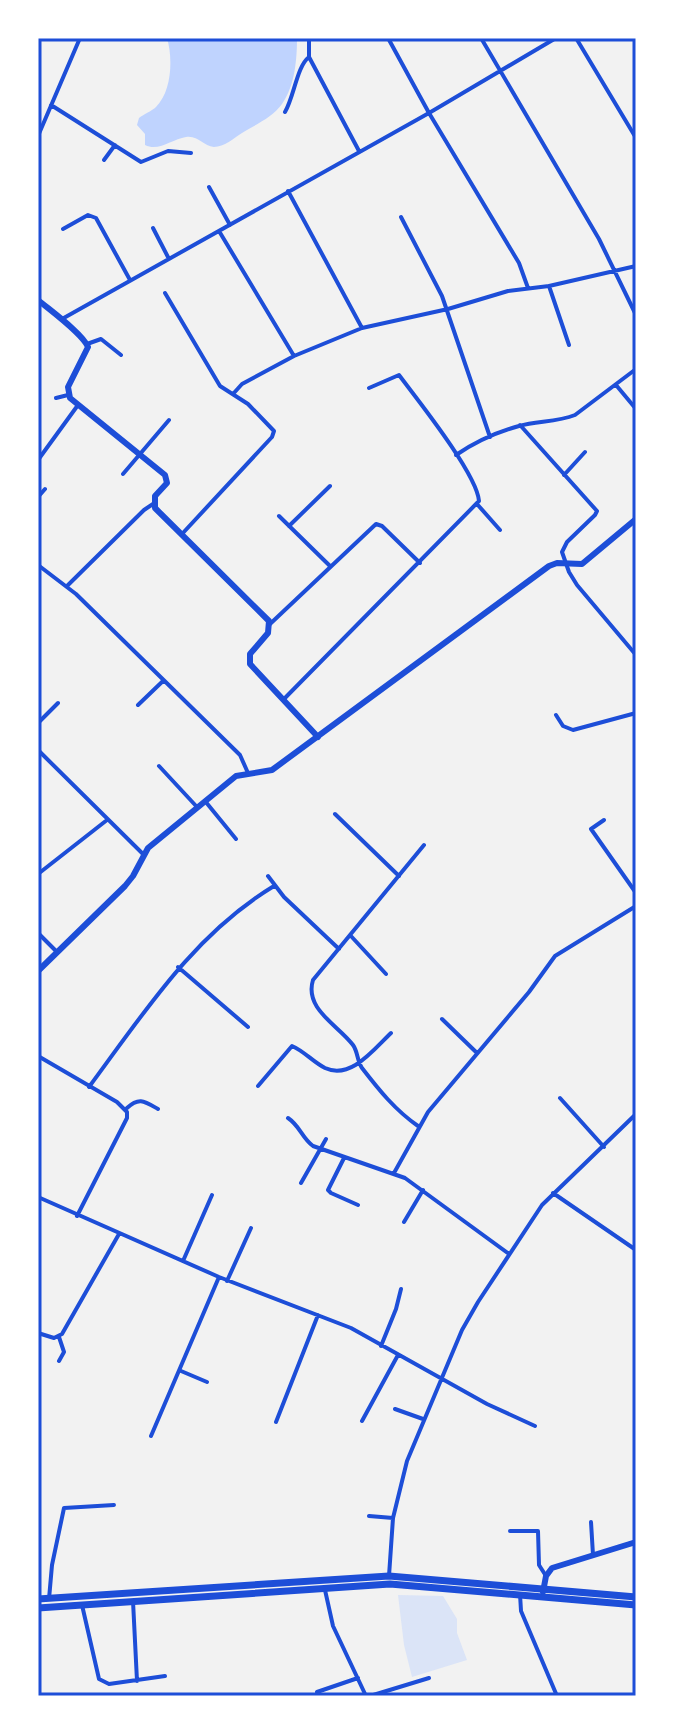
<svg xmlns="http://www.w3.org/2000/svg" width="674" height="1734" font-family="Figtree,sans-serif">
	<style>
		.green { fill: #dbe4f7 }
		.water { fill: #bfd3fe }
		.lines { fill: none; stroke-linecap: round; stroke-linejoin: round }
		.minor { stroke: #1d4ed8; stroke-width: 4 }
		.tertiary { stroke: #1d4ed8; stroke-width: 6 }
		.primary { stroke: #1d4ed8; stroke-width: 7 }
		.neatline { fill: none; stroke: #1d4ed8; stroke-width: 3 }
	</style>
	<rect width="100%" height="100%" fill="#f2f2f2"/>
	<path class="green" d="M 398,1595 L 443,1596 L 457,1619 L 457,1633 L 467,1660 L 412,1677 L 404,1645 Z"/>
	<path class="water" d="M 167,38 L 297,38 C 297,59 295,86 282,104 C 273,117 255,125 242,133 C 234,138 224,147 214,147 C 203,146 198,135 186,137 C 172,139 159,152 145,145 L 145,134 L 137,125 L 139,118 C 144,114 152,111 156,107 C 172,91 173,58 167,38 Z"/>
	<g class="lines">
		<path class="minor" d="M 309,38 L 309,57 L 359,151
			M 388,38 L 429,113 L 519,263 L 528,288
			M 481,38 L 599,239 L 636,315
			M 576,38 L 636,138
			M 51,105 L 141,162 L 168,151 L 191,153
			M 285,112 C 294,97 297,66 309,57
			M 38,136 L 80,38
			M 104,160 L 115,145
			M 209,187 L 230,225
			M 288,191 L 362,328
			M 401,217 L 442,296 L 490,437
			M 153,228 L 169,259
			M 63,229 L 88,215 L 96,218 L 130,280
			M 219,231 L 294,356
			M 549,286 L 569,345
			M 165,293 L 220,386 L 248,404 L 274,431 L 272,437 L 182,534
			M 62,319 L 429,113 L 556,38
			M 87,344 L 101,339 L 121,355
			M 616,385 L 636,409
			M 233,394 L 242,384 L 294,356 L 362,328 L 448,309 L 508,291 L 549,286 L 636,266
			M 56,398 L 68,395
			M 520,425 L 597,511 L 595,515 L 567,542 L 562,552 L 569,572 L 577,585 L 636,655
			M 456,455 C 475,442 497,432 519,426 C 538,421 557,422 575,415 L 636,369
			M 38,460 L 78,405
			M 123,474 L 169,420
			M 564,475 L 585,452
			M 38,497 L 45,489
			M 477,504 L 500,530
			M 279,516 L 330,566
			M 289,526 L 330,486
			M 38,565 L 76,594 L 240,755 L 248,773
			M 67,586 L 144,510 L 153,504
			M 270,624 L 376,524 L 382,526 L 420,563
			M 284,699 L 479,501 C 477,474 417,399 399,375 L 369,388
			M 138,705 L 163,681
			M 556,715 L 563,726 L 573,730 L 636,713
			M 38,723 L 58,703
			M 38,750 L 143,854
			M 159,766 L 197,807
			M 205,801 L 236,839
			M 335,814 L 399,876
			M 604,820 L 591,829 L 636,893
			M 38,874 L 107,820
			M 268,876 L 284,897 L 339,949
			M 38,933 L 57,952
			M 350,935 L 386,974
			M 178,967 L 248,1027
			M 442,1019 L 477,1053
			M 38,1056 L 117,1102 L 127,1112 L 127,1118 L 77,1216
			M 258,1086 L 292,1046 C 304,1051 313,1062 325,1068 C 351,1080 374,1049 391,1033
			M 89,1087 C 144,1013 193,935 274,886
			M 560,1098 L 604,1147
			M 127,1108 C 139,1097 144,1101 158,1109
			M 288,1118 C 300,1126 302,1138 313,1146 L 405,1178 L 509,1254
			M 418,1126 C 395,1110 379,1090 362,1068 C 357,1061 358,1052 353,1045 C 338,1025 304,1009 313,980 L 424,845
			M 344,1158 L 328,1190 L 331,1193 L 358,1205
			M 394,1173 L 428,1112 L 529,992 L 555,956 L 636,906
			M 301,1183 L 326,1139
			M 553,1193 L 636,1250
			M 38,1197 L 219,1277 L 351,1328 L 487,1404 L 535,1426
			M 404,1222 L 423,1190
			M 183,1261 L 212,1195
			M 227,1281 L 251,1228
			M 38,1333 L 54,1338 L 62,1334 L 119,1234
			M 59,1337 L 64,1352 L 59,1361
			M 381,1346 L 396,1309 L 401,1289
			M 181,1371 L 207,1382
			M 395,1409 L 423,1419
			M 362,1421 L 398,1355
			M 276,1422 L 318,1315
			M 151,1436 L 219,1277
			M 369,1516 L 393,1518
			M 591,1522 L 593,1555
			M 510,1531 L 538,1531 L 539,1565 L 546,1576
			M 389,1576 L 393,1518 L 407,1461 L 462,1330 L 478,1302 L 542,1205 L 636,1114
			M 325,1590 L 333,1626 L 366,1696
			M 520,1594 L 521,1611 L 557,1696
			M 49,1599 L 52,1565 L 64,1508 L 114,1505
			M 133,1601 L 137,1681
			M 82,1605 L 99,1679 L 109,1684 L 165,1676
			M 317,1692 L 358,1678
			M 370,1696 L 429,1678"/>
		<path class="tertiary" d="M 38,300 C 51,311 83,334 88,347 L 68,387 L 70,398 L 165,475 L 167,483 L 155,496 L 155,508 L 269,621 L 268,633 L 250,654 L 250,664 L 318,737
			M 38,971 L 125,886 L 133,876 L 148,848 L 236,776 L 272,770 L 549,566 L 557,563 L 582,564 L 636,519
			M 543,1592 L 546,1576 L 552,1568 L 636,1542"/>
		<path class="primary" d="M 38,1599 L 389,1576 L 636,1597
			M 38,1608 L 390,1584 L 636,1605"/>
	</g>
	<rect width="674" height="1734" fill="none" stroke="#ffffff" stroke-width="80"/>
	<rect x="40" y="40" width="594" height="1654" class="neatline"/>
</svg>
